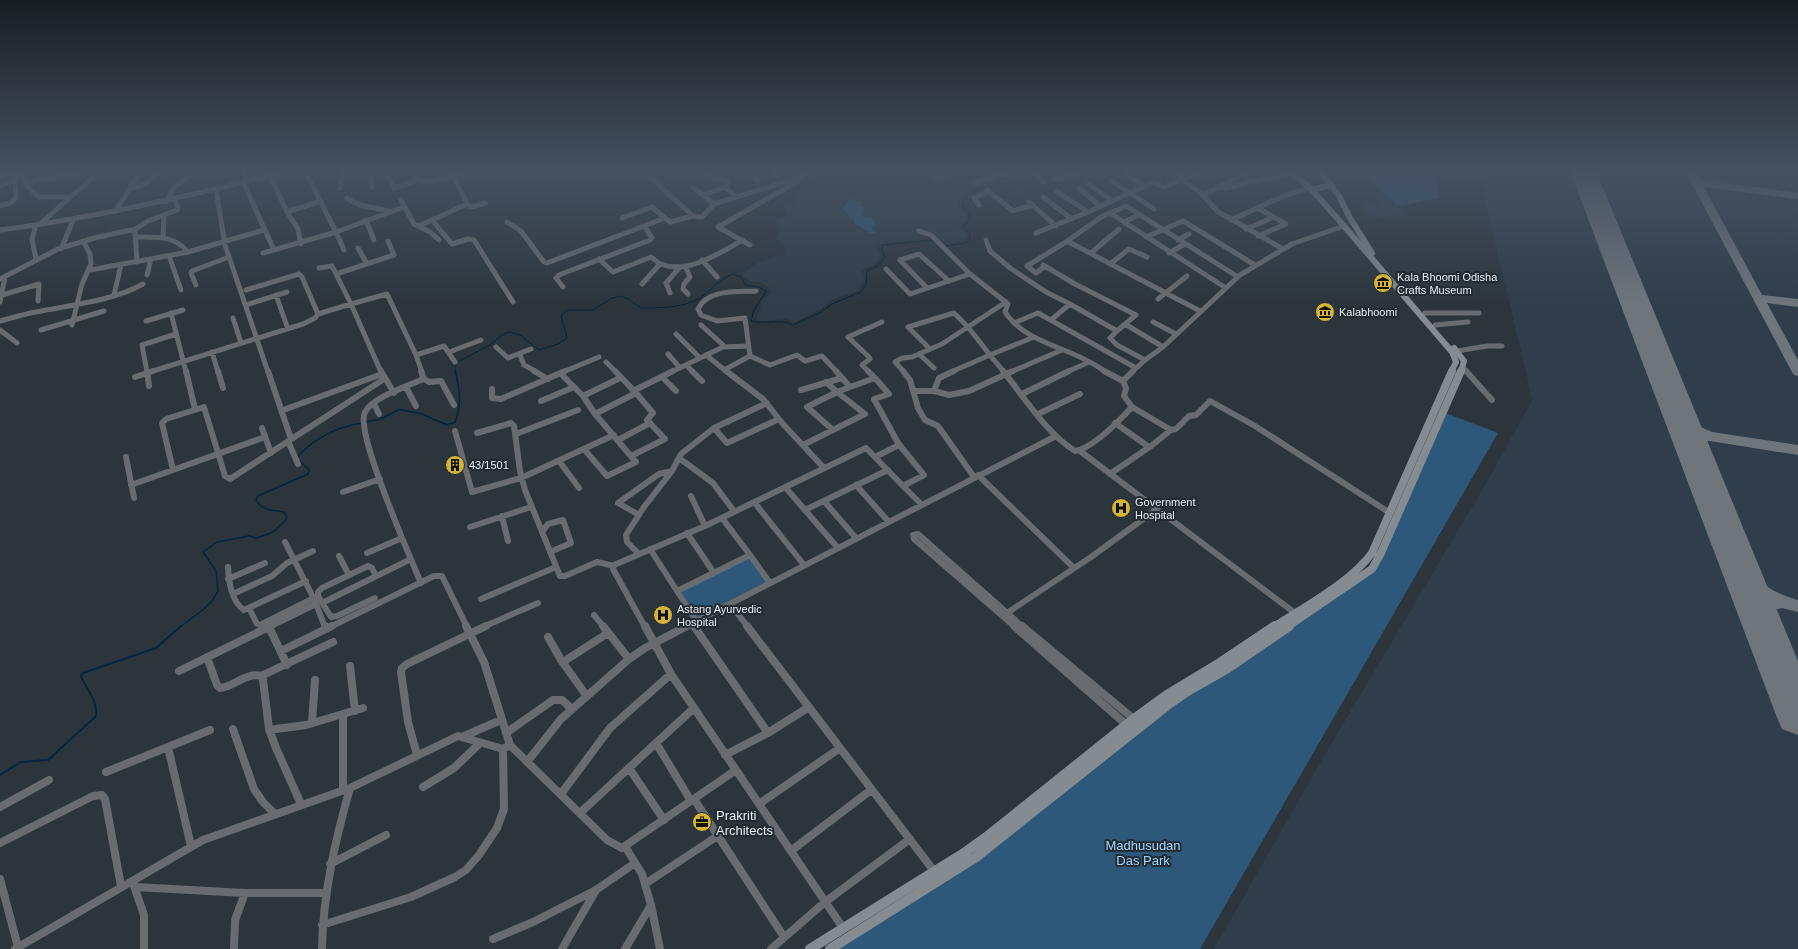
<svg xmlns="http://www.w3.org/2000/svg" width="1798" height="949" font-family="Arial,sans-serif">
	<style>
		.built { fill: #2f3e4a }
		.green { fill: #2d5879 }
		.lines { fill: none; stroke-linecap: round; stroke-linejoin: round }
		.stream-far2 { stroke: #02263f; stroke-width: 1 }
		.stream-far1 { stroke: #02263f; stroke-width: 1.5 }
		.stream { stroke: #02263f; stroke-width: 2 }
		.taxiway { fill: #6e767c; fill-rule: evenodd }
		.runway { fill: #6e767c; fill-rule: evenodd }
		.street-far2 { stroke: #686c70; stroke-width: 5 }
		.street-far1 { stroke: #686c70; stroke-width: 6 }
		.street { stroke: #686c70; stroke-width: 8 }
		.secondary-far2 { stroke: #848b91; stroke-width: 6 }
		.secondary-far1 { stroke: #848b91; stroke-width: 8 }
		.secondary { stroke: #848b91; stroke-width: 10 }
		.labels { text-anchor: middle; stroke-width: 4; stroke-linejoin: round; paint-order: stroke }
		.poi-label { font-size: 11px; fill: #e9eef3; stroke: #222b32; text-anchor: start }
		.near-poi-label { font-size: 13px; fill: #e9eef3; stroke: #222b32; text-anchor: start }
		.near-park-label { font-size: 13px; fill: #a2d4fe; stroke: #222b32 }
	</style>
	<rect width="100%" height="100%" fill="#2c353c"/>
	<path class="built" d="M 830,171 L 962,171 L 982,185 L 961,196 L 958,203 L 960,208 L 965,212 L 966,216 L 965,221 L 959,226 L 967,236 L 965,239 L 947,244 L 939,238 L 935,237 L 882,243 L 876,248 L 881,256 L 874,264 L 862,270 L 861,272 L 864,280 L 857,291 L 832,300 L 820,309 L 794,323 L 787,319 L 764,321 L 756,319 L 760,310 L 761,301 L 771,292 L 770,289 L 760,282 L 750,282 L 742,274 L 759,262 L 785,254 L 786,250 L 782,243 L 774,238 L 782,229 L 775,220 L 787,217 L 784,204 L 795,205 L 797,196 Z
		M 1478,171 L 1798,171 L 1798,949 L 1214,949 L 1324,756 L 1484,487 L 1532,401 L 1527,376 Z
		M 1384,192 L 1397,205 L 1404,215 L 1372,218 L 1362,205 L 1381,204 L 1372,193 Z"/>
	<path class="green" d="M 925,171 L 942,171 L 949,179 L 935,183 Z
		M 1360,171 L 1433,171 L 1440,198 L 1398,206 Z
		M 853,195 L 857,202 L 860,201 L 865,212 L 862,212 L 864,217 L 871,216 L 876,226 L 872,227 L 875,233 L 870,233 L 854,223 L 853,220 L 854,219 L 850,219 L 848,214 L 842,209 Z
		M 1443,412 L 1498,433 L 1200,949 L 838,949 L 1133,730 L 1374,571 Z
		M 749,557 L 768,583 L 697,621 L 678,592 Z"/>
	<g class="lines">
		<path class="stream-far2" d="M 945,246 L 966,243 L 970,239 L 970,235 L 963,226 L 969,221 L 969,212 L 962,206 L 966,196 L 971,192 L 990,186 L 1002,178 L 1007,178 L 1036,192 L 1043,193 L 1074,183 L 1107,180 L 1127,171
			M 456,372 L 455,364 L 459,361 L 490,345 L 502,335 L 509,332 L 520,335 L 539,350 L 558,344 L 567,338 L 561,316 L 567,310 L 593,310 L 612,298 L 620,296 L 628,299 L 641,308 C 659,308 684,308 700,298 C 712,290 719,279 733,274 L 742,278 L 745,285 L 759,287 L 766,291 L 754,310 L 751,321 C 765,325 779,318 793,325 L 819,313 L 834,303 L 861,292 L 866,284 L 867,271 L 877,266 L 885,257 L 881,250 L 883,245 L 933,240"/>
		<path class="stream-far1" d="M 366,422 L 381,419 L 398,410 L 403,410 L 422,414 L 447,425 L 455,422 C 462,405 460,389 455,371
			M 180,627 L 204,609 L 212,601 L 218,591 L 216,571 L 203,552 L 217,542 L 249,536 L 256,538 L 266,535 L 273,532 L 285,521 L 287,517 L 284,512 C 273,510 262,511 256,500 L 258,496 L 308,474 L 309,470 L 299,460 L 298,456 C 316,437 337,427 362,423"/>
		<path class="stream" d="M 0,775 L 21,762 L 48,760 L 96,716 C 98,700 86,690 81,676 L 83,673 L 156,648 L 181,626"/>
		<path class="taxiway" d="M 1685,171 L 1695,171 L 1700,180 L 1798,193 L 1798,199 L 1704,187 L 1762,295 L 1798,299 L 1798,307 L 1767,303 L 1798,360 L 1798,376 L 1794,375 L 1792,372 Z
			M 1681,414 L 1686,416 L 1696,425 L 1712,432 L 1798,445 L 1798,455 L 1710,441 L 1701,442 L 1697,450 L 1692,452 L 1687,450 L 1685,447 L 1690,437 L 1693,434 C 1686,431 1679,426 1674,419 L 1676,416 Z
			M 1741,567 C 1749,570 1754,577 1761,582 C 1772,591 1784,596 1798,600 L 1798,612 L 1782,608 L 1770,611 L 1765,621 L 1759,623 L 1753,621 C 1749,611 1753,604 1762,600 L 1736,577 L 1733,573 L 1736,569 Z
			M 1793,695 L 1798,697 L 1798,715 L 1787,708 L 1784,703 L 1787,698 Z"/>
		<path class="runway" d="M 1570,171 L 1596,171 L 1798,661 L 1798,735 L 1782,729 L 1776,715 Z"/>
		<path class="street-far2" d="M 132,171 L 157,171
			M 244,171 L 246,181
			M 371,171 L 372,187
			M 387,171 L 394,188 L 419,180 L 430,182 L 471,171
			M 412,171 L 419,180
			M 575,171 L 578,172
			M 643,171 L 693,216
			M 747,171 L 758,181
			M 772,171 L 777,175
			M 1033,171 L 1043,182
			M 1173,171 L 1184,179
			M 1239,171 L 1250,182 L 1292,174
			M 1126,174 L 1144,186
			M 270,175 L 287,212 L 298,229 L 301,244
			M 0,176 L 20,173 L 24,176 L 28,187 L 39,197 L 69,197
			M 454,176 L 467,204
			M 706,176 L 729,181 L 729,185 L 725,187 L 736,197
			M 1054,179 L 1087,171
			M 1182,180 L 1203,171
			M 1112,181 L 1154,209
			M 25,182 L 94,171
			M 243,182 L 274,250
			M 975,182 L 1013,171
			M 1087,183 L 1111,200
			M 0,186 L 16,180
			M 1218,187 L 1226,188 L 1250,182
			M 340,188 L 344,171
			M 694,188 L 703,195
			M 1079,188 L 1100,206
			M 130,189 L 145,184 L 160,171
			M 216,189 L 225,245 L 268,372
			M 987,190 L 1013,211 L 1033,205
			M 1056,191 L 1088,212 L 1154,182 L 1164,187 L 1182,180 L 1200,192 L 1217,211 L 1283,249
			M 1202,195 L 1239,177
			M 1043,197 L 1072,219
			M 347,198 C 362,210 374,205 390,212
			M 401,200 L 414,224 L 430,232 L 439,240
			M 166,202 L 176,185 L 182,182 L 193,171
			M 1029,202 L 1056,226
			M 714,204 L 703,195 L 725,187
			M 979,205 L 974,198 L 989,192
			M 0,206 L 12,202 L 16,198 L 15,171
			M 1258,208 L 1286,224 L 1258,236
			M 116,211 L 140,172
			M 287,212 L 321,201
			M 1110,213 L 1226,288
			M 622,218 L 652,207 L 665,218
			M 366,220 L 374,240
			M 432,220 L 452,244 L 468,239 L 474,240 L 513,302
			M 1231,220 L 1286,195 L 1310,188
			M 507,222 L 521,231 L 544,262 L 547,263 L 665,218 L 670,222 L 693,216 L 702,217 L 714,204 L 801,177
			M 1124,222 L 1139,215
			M 40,224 L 100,171
			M 36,225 L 32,239 L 36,259
			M 419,226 L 467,204 L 470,207 L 486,203
			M 718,227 L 793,184 L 809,171
			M 718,227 L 750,245
			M 1246,229 L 1274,217
			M 0,230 C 97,217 192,196 286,171
			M 134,230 L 148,221 L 177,210 L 178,208 L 175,199
			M 919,231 L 931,235 L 970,274 L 1008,304 L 1005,312 C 1022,338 1055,345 1082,358 C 1091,362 1098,367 1106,372
			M 1036,233 L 1088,212
			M 136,237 C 156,237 174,235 188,252
			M 1146,237 L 1183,221 L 1255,265
			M 163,238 L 164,215
			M 986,240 L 990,251 L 1010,268 L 1046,292 L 1070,304 L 1051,320
			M 1178,240 L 1189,234
			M 1067,241 L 1200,311
			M 358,248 L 367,264
			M 61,249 L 74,218
			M 344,250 L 336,232 L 404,207
			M 263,253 L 336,232 L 305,171
			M 1091,253 L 1119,229
			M 1169,253 L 1185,244
			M 169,256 L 181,290
			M 599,259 L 613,272 L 651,257 C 654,259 658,263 661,264 C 688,275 721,252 743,240
			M 702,260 L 717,277
			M 1110,264 L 1129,249 L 1147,257
			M 1043,265 L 1075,284 L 1136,315 L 1125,324
			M 685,266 L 690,277 L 684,284 L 683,289 L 688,294
			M 1045,266 L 1036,273 L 1027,266 L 1066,242 L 1101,217 L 1126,206 L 1238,277
			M 319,268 L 332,266 L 351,304 L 387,294 L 416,355 L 422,372
			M 886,269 L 910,294 L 970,274
			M 90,270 L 188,252 L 264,230
			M 336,274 L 394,255 L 388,241
			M 147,275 L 151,259
			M 0,279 L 58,249 L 94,238 L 131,230 L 135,231 L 137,262
			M 642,284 L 660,264
			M 196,285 L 191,273 L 192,271 L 229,257
			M 563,287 L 556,278 L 559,275 L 650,240 L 652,238 L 645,227
			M 927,288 L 900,260 L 919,254 L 949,281
			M 246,290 L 299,274 L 302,277 L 318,314
			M 670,293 L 666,283 L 680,267
			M 2,295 L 39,284 L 38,301
			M 114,295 L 121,265
			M 276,295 L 288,329
			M 1158,299 L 1187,276
			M 0,302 L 5,277
			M 249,304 L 287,292
			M 1070,304 L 1117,331 L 1125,324 L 1163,347
			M 171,313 L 186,372
			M 1425,313 L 1479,313
			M 233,318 L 241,343
			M 0,321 C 12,318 24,314 36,312 C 70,305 113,301 143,284
			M 146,321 L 183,310
			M 1153,322 L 1176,334
			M 1014,323 L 1038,313 L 1136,368
			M 72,325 L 82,284 L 91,264 L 90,254 L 83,241
			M 1435,325 L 1468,322
			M 0,330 L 17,343
			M 41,330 L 104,311
			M 1117,331 L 1110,338 L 1117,345 L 1145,360
			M 676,334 L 700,358
			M 496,347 L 508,358 L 531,349
			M 723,347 L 748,346
			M 930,349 L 908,327 L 954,313 L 968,327 L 990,355 L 951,372
			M 1457,351 L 1487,346 L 1502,346
			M 212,352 L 218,372
			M 449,352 L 481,340
			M 668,354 L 680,368
			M 919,354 L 934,368
			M 416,355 L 444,346 L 455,362
			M 520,355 L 524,365 L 537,372
			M 706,355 L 727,372
			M 750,356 L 770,365 L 797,355 L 805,361 L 822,356 L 837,372
			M 750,356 L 745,318 L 717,321 L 701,315 L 698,309 C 707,289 737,292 756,291
			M 606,362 L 616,372
			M 686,365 L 693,372
			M 1463,368 L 1467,372
			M 724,370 L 750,356
			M 147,372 L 142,345 L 176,334
			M 150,372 L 303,324 L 315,318 L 318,314 L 351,304 L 381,372
			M 563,372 L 599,357
			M 671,372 L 723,347 L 723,345 L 701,325
			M 869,372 L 862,365 L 870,359 L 869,357 L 848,337 L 882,322
			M 904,372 L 895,362 L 902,358 L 912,357 L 942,344 L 1006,302
			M 1004,372 L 990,355 L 1034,337
			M 1011,372 L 1062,350
			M 1067,372 L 1089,362
			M 1132,372 L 1145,360 L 1163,347 L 1240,275 L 1292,244 L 1344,226"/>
		<path class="street-far1" d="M 147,371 L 149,386
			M 186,371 L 195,409
			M 218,371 L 223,388
			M 268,371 L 291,439
			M 381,371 L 394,393
			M 534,371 L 548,379
			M 692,371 L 702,381
			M 726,371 L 763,399 L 783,424 L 824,468
			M 836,371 L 850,387 L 875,378 L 868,371
			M 903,371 L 910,380 L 918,408 L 925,420 L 938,426 L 974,477
			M 1003,371 C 1024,397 1047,434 1075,451 C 1093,448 1120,420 1132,407 L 1124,396 L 1126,388 L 1123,381 L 1133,371
			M 1104,371 L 1123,381
			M 1466,371 L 1492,400
			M 561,374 L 583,396 L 595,414 L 636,393 L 615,371
			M 135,377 L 153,371
			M 662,377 L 676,391
			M 423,378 L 429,382 L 441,381 L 454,405
			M 875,378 L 889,394 L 874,399 L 898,443 L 924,475 L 903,486 L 921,504
			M 826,382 L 837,392 L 807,407 L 833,430
			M 406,387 L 416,406
			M 492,389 L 492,398 L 501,399 L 565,371
			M 801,390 L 842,378
			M 633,391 L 673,371
			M 914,391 L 934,391 L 939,378 L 954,371
			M 934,391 L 949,395 L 969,391 L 1013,371
			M 1022,394 L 1069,371
			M 583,396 L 620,378
			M 541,401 L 574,387
			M 374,404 L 379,414
			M 1132,407 L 1171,430 L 1176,429 L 1189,416 L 1196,415 L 1210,401 L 1255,426 L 1390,513
			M 286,409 L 382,374
			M 1038,414 L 1080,394
			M 1115,423 L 1149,447
			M 262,428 L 271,453
			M 714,428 L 727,443 L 779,419
			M 455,431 L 472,492 L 521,478 L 614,435
			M 477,433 L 511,423 L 514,426 L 520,471 L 525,490 L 560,576 L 565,576 L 597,562 L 614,566
			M 516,434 L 578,410
			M 618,440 L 650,423
			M 288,441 L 298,464
			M 803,445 L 865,414 L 837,392 L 850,387
			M 584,449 L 607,476 L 636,462 L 595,414
			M 1080,451 L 1295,613
			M 631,456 L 665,439 L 647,420 L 653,413 L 636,393
			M 126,457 L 134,498
			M 875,457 L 899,445
			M 679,458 L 713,483 L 734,511
			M 559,461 L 579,488
			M 173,470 L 162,423 L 166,419 L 204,407 L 225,476 L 230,479 L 384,379
			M 1110,474 L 1151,446 L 1171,430
			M 978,475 L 1074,568
			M 131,485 L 265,437
			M 856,485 L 888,521
			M 785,487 L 837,547
			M 343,492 L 380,479
			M 691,496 L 705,526
			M 824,501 L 856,538
			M 754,502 L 804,565
			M 805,510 L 888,470
			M 639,515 L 618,503 L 659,474 L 672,471 L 681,454 L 714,428 L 767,403
			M 502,516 L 508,541
			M 722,518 L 750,555
			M 470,527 L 531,507
			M 542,532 L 548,524 L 563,520 L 571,543 L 550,552
			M 687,533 L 714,573
			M 402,538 C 394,517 356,429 365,412 C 372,398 407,386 421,380 L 423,377 L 421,371
			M 285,542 L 315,601
			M 650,549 L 697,622
			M 367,553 L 402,538 L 421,583
			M 639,554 L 627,542 L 626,535 L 644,507 L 672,471
			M 339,556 L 349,575
			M 228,567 C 229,582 231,601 244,610 L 306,581
			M 228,579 L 265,563
			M 677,591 L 750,555 L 770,583
			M 233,594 L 272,576 L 287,563 L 313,551
			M 375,598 L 337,616 L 331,617 L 318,596 L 318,592 L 322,588 L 368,566 L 372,568 L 376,576
			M 481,599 L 556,567
			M 322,603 L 411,559
			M 730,604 L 748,627
			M 249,608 L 257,624 L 260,625 L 318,596
			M 594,615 L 604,627
			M 1004,615 L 1091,557 L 1157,509
			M 693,624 L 695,627
			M 269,627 L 316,604 L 325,627
			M 330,627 L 434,576 L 442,576 L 467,627
			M 483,627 L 538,603
			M 645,627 L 613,569 L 614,565 L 705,526 L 866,448 L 903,486
			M 685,627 L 1056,436
			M 1015,627 L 914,539 L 913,535 L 918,534 L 1023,627"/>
		<path class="street" d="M 325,626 L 326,629
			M 466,626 L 484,662 L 510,745
			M 603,626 L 629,659
			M 645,626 L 671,674 L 843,928
			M 694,626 L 768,733
			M 747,626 L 934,871
			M 1014,626 L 1129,727
			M 1022,626 L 1135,720
			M 269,627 L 287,665
			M 548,637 L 561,660 L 586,695
			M 281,651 L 332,626
			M 207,657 L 217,685 L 220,688 C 234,687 246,672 261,676 L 263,680 L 269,729 L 276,748 L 301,804
			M 563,662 L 608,633
			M 350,666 L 355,711
			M 179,671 L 271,626
			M 261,676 L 333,642
			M 343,714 L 343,790
			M 312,723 L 315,680
			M 233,729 L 254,789 L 263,802 L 275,814
			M 269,730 L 306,725 L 363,708
			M 506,733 L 553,700 L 562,700 L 572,709
			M 462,737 L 501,720
			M 656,743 L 691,801
			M 168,747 L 191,846
			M 417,755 L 408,722 L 401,672 L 402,668 L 407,664 L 486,626
			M 725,755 L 768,733 L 809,707
			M 527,762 L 561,719 L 629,659 L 645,648 L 687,626
			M 629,768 L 664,820
			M 106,772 L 210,730
			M 423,787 L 454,768 L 480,743
			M 561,794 L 610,728 L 671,674
			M 694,799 L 784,937
			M 759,804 L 840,748
			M 0,807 L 49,780
			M 580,813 L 694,708
			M 0,843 L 93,796 L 102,795 L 105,799 L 121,886
			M 622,848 L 736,770
			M 792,850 L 871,790
			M 330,864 L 386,835
			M 0,879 L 18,947
			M 133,883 L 144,915 L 144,949
			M 645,884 L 719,835
			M 135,887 L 245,893 L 325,893
			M 322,925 L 411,897 L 455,877 L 466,870 L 479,855 L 497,828 L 504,809 L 503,749
			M 493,939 L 533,922 L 596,890 L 635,863
			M 15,949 L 203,840 L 350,788 L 458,736 L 503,749 L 510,745 L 607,840 L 622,848 L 626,848 L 642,874 L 651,905 L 660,949
			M 234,949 L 235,920 L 245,893
			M 322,949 C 323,894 335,841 350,788
			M 562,949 L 596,890
			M 625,949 L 651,905
			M 771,949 L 825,902 L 910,839"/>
		<path class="secondary-far2" d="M 1289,171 L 1310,188 L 1338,219 L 1452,352 L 1456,362 L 1451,372
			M 1320,171 L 1339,196 L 1350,218 L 1372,253
			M 1311,190 L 1330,185
			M 1454,348 L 1464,361 L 1461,372"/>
		<path class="secondary-far1" d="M 1274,627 C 1304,607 1351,582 1372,553 L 1452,371
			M 1287,627 L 1372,569 L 1381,553 L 1461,371"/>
		<path class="secondary" d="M 810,949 L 964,853 L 989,835 L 1134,719 L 1167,695 L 1220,663 L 1275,626
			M 830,949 L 976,857 L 1166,706 L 1186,692 L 1226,669 L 1289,626"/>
	</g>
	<linearGradient id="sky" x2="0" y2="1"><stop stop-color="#181d21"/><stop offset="0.56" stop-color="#455161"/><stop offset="1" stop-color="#455161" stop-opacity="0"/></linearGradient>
	<rect width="1798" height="304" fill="url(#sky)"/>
	<defs>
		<g id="museum-disc" transform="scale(1)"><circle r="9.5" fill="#d6b534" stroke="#222b32"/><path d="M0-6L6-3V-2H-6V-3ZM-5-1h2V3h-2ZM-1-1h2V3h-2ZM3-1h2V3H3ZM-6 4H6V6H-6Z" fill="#111"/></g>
		<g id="building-disc" transform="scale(1)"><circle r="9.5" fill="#d6b534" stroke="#222b32"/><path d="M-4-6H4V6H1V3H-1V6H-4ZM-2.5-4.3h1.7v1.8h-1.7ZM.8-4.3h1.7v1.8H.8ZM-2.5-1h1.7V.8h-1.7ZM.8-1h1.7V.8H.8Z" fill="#111"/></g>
		<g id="hospital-disc" transform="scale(1)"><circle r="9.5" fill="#d6b534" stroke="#222b32"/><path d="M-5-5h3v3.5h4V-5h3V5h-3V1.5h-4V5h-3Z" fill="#111"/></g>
		<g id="office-disc" transform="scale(1)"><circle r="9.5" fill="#d6b534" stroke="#222b32"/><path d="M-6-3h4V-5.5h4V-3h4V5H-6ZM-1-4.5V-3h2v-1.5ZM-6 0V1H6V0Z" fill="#111"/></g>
	</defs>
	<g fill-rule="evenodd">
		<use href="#museum-disc" x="1383" y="283"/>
		<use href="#museum-disc" x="1325" y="312"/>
		<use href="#building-disc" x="455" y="465"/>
		<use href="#hospital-disc" x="1121" y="508"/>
		<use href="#hospital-disc" x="663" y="615"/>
		<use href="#office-disc" x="702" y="822"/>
	</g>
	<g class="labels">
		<g class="poi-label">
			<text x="1397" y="281">Kala Bhoomi Odisha<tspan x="1397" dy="13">Crafts Museum</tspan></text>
			<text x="1339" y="316">Kalabhoomi</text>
			<text x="469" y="469">43/1501</text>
			<text x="1135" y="506">Government<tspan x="1135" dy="13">Hospital</tspan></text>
			<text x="677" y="613">Astang Ayurvedic<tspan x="677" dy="13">Hospital</tspan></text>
		</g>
		<g class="near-poi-label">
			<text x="716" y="820">Prakriti<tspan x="716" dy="15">Architects</tspan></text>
		</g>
		<g class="near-park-label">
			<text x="1143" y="850">Madhusudan<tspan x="1143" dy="15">Das Park</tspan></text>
		</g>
	</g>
</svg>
